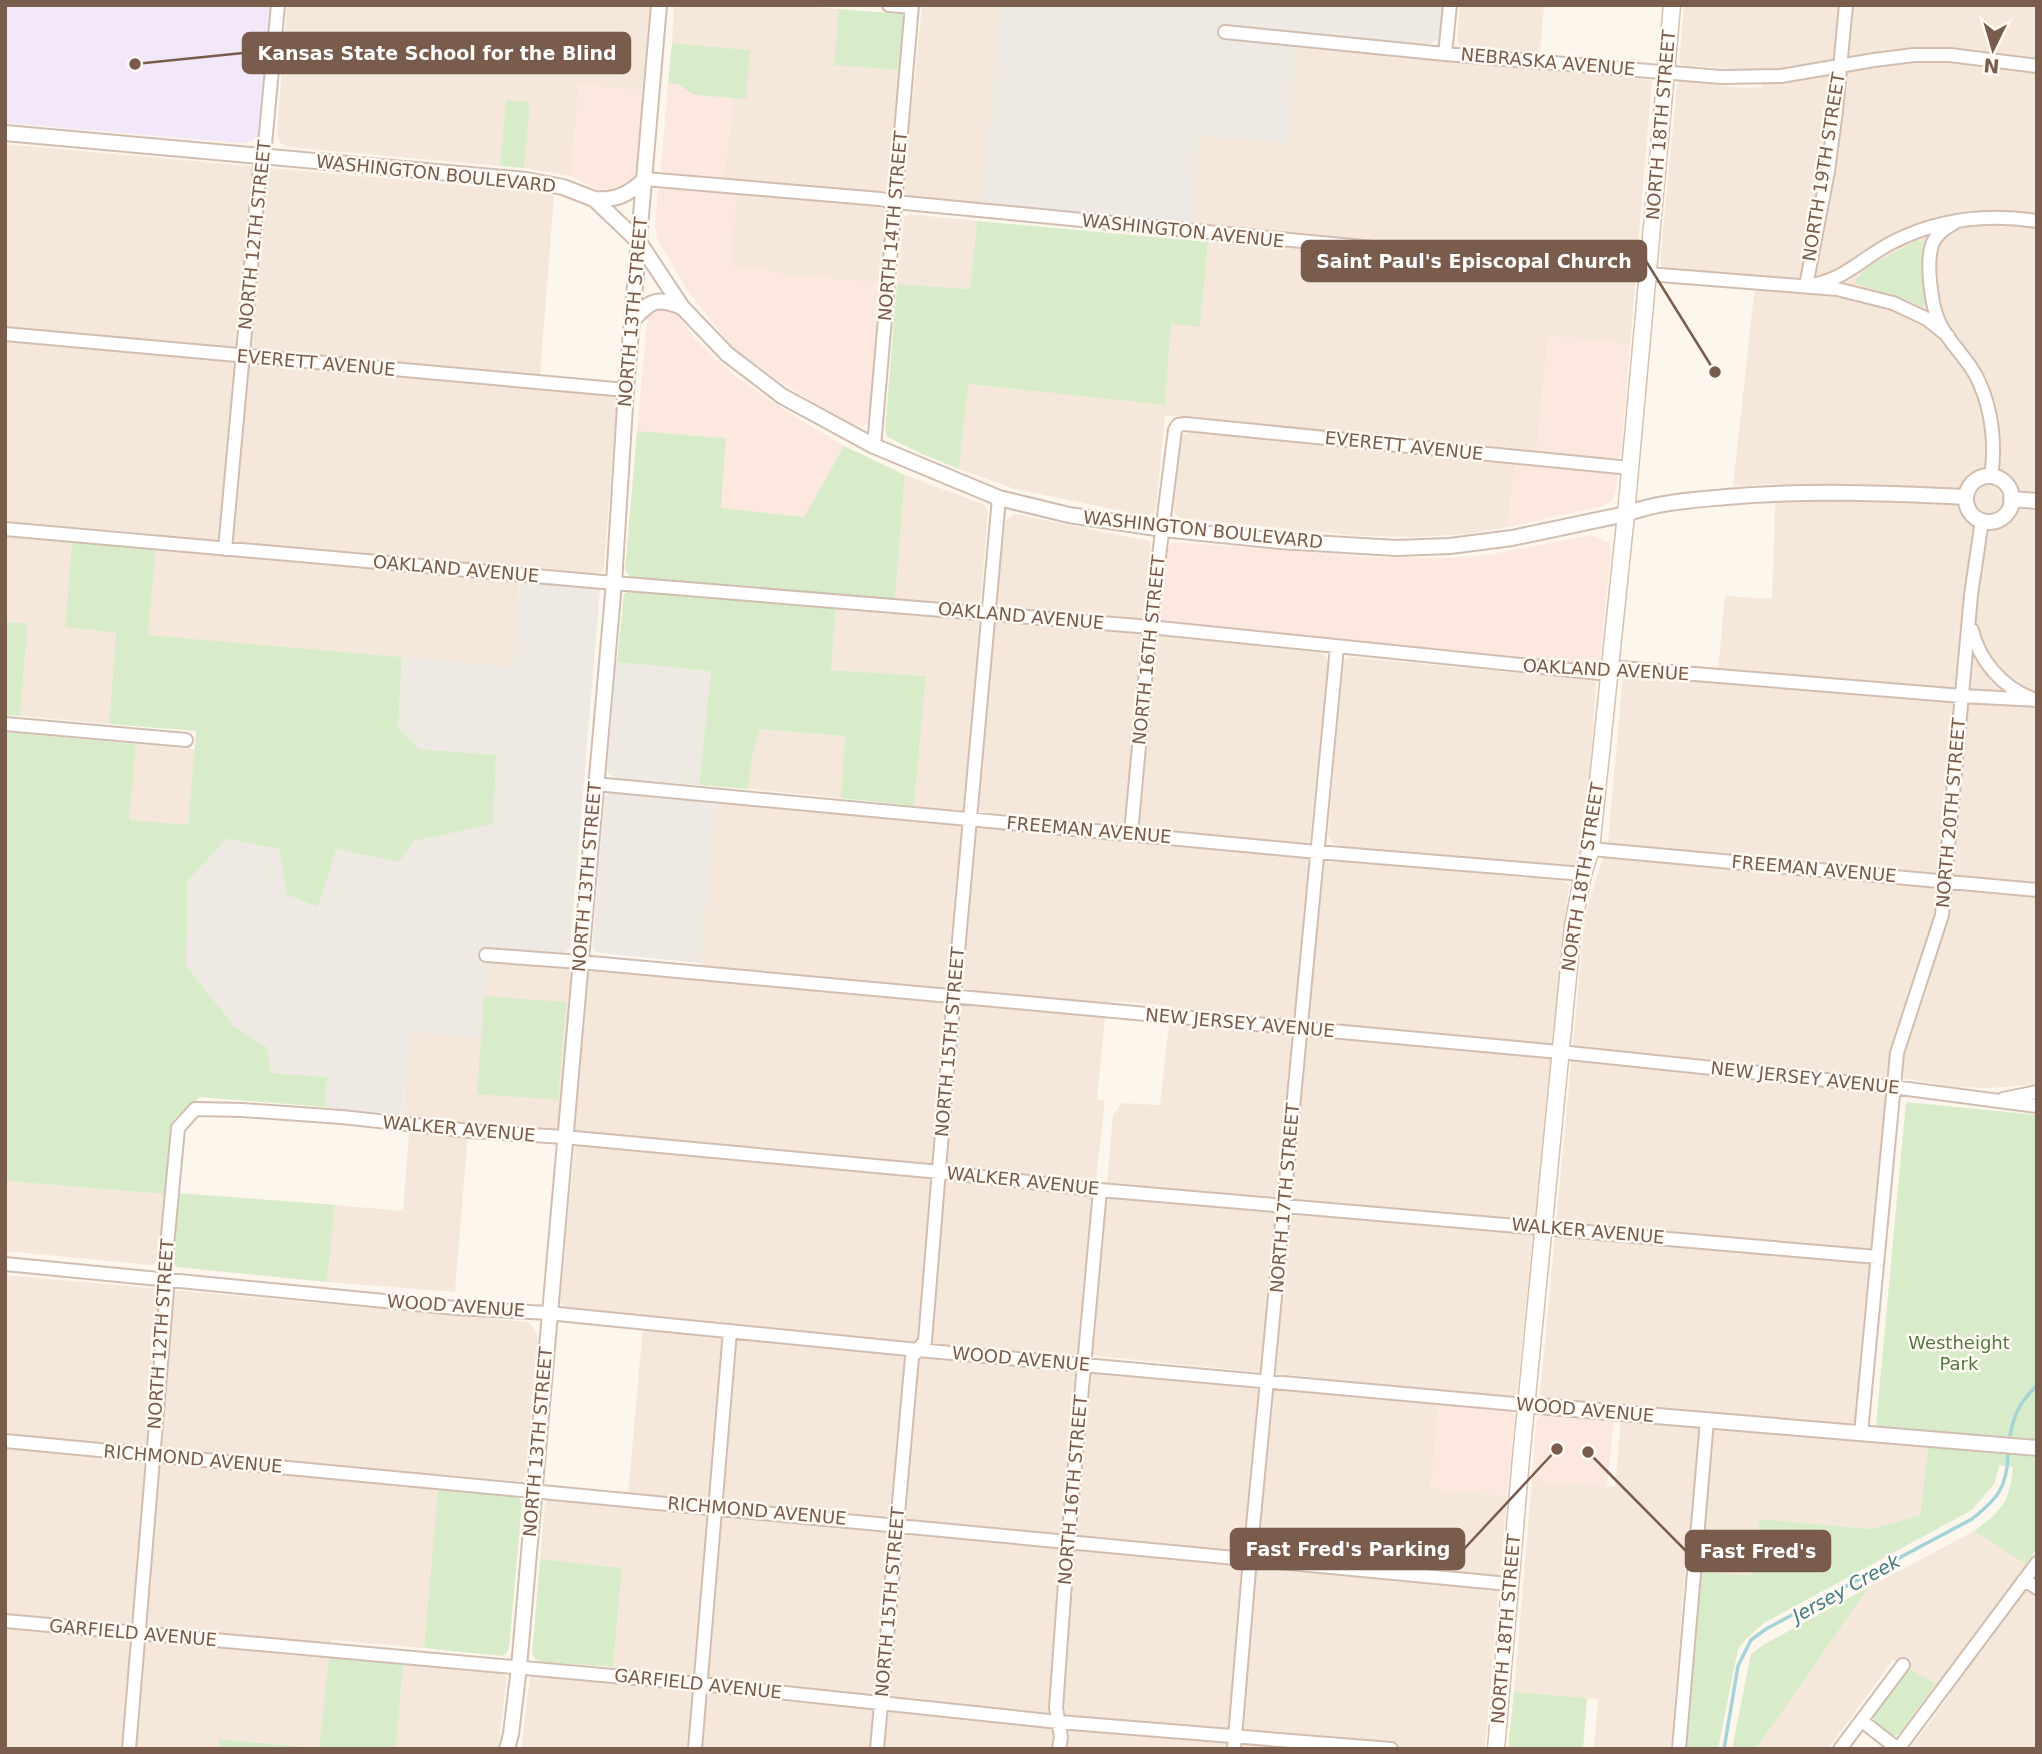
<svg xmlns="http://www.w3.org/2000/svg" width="2042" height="1754" font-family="'DejaVu Sans',sans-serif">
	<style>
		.residential { fill: #f5e8da }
		.commercial { fill: #fde8e0 }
		.industrial { fill: #efe9e4 }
		.education { fill: #f3e8fa }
		.green { fill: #d8ecc9 }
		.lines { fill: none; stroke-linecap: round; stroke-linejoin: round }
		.stream { stroke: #a5d3da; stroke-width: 3.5 }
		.minor-casing { stroke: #d1beb0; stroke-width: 16 }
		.tertiary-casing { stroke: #d1beb0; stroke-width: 18 }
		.secondary-casing { stroke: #d6c0b0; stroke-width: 19 }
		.minor { stroke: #fff; stroke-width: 12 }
		.tertiary { stroke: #fff; stroke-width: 14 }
		.secondary { stroke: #fff; stroke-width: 16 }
		.labels { text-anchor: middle; stroke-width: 5; stroke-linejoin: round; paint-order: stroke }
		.street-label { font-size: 18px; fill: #7a5c4d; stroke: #fffaf3 }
		.park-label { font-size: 18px; fill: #537a41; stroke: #fffaf3 }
		.water-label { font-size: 19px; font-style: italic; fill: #437c86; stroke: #fffaf3 }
		.leader { fill: none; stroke: #7a5c4d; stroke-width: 2.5 }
		.callout-dot { fill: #7a5c4d; stroke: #fffaf3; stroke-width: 2.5 }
		.callout { fill: #7a5c4d; stroke: #7a5c4d; stroke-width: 2.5 }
		.callout-label { font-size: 19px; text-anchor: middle; font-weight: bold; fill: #fff }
	</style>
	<rect width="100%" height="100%" fill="#fdf6ec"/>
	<path class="residential" d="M 287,5 L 653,5 L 645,91 L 579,85 L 571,176 L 524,168 L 529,102 L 506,101 L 500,166 L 287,147 L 280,143 L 277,133 Z
		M 674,5 L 795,5 L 839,9 L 835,64 L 903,70 L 891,183 L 888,190 L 882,192 L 724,179 L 733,98 L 745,99 L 750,50 L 672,43 Z
		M 922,5 L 1000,5 L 981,204 L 907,198 L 903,193 Z
		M 1460,5 L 1544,5 L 1540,54 L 1460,45 L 1457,41 Z
		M 1684,5 L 2037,5 L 2037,1084 L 1991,1088 L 1956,1087 L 1890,1076 L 1857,1425 L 1543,1399 L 1540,1394 L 1585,915 L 1608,841 L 1623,677 L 1626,674 L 1717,681 L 1725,596 L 1772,599 L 1776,484 L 1733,486 L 1756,276 L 1667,269 L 1662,266 L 1660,259 L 1677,85 L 1681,81 L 1742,88 L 1762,87 L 1765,71 L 1682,65 L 1679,62 Z
		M 1297,45 L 1652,80 L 1630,344 L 1548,336 L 1537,452 L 1165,415 L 1156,510 L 1152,514 L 1145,516 L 1015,489 L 959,469 L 967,384 L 1165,404 L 1171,324 L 1200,326 L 1208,242 L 1193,225 L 1199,136 Z
		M 5,144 L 539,192 L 554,196 L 539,388 L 612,395 L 617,398 L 604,568 L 601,572 L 594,573 L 521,567 L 512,667 L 148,635 L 157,534 L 5,521 Z
		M 737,193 L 885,206 L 889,210 L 883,283 L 789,275 L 730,265 Z
		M 908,214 L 977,221 L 970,289 L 897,284 L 904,217 Z
		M 1190,431 L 1515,462 L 1508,527 L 1467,534 L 1416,537 L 1360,536 L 1180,518 L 1175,514 L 1173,506 L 1181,437 Z
		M 905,475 L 985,505 L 988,513 L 981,596 L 979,602 L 974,605 L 895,600 Z
		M 1014,514 L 1149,541 L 1153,556 L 1146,616 L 1141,619 L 1130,621 L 1003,607 L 995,601 L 1005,521 Z
		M 5,536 L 72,542 L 65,627 L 116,633 L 109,724 L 20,716 L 28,624 L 5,622 Z
		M 836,608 L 1135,630 L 1141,634 L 1144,638 L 1124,825 L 914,806 L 926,676 L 831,670 Z
		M 1161,635 L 1320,653 L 1326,657 L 1329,661 L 1308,857 L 1563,881 L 1569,885 L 1517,1393 L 1511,1397 L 1096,1356 L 1092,1354 L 1113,1115 L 1122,1103 L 1160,1105 L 1171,1006 L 1114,1001 L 1105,1018 L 1097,1100 L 1105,1101 L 1096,1178 L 1092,1194 L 1076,1369 L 1439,1404 L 1431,1488 L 1507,1496 L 1485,1749 L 521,1749 L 530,1678 L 535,1675 L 612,1682 L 622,1568 L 540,1559 L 545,1503 L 549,1499 L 627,1506 L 644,1315 L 566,1308 L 560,1303 L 576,1131 L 469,1123 L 455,1292 L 327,1282 L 335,1205 L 403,1211 L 409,1131 L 401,1129 L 411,1032 L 481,1039 L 488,961 L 699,980 L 716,802 L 1138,841 L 1157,638 Z
		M 1350,657 L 1592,680 L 1596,683 L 1586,827 L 1578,865 L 1573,867 L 1346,848 L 1331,842 L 1328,834 L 1343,664 L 1345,659 Z
		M 760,729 L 846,736 L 841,798 L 748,789 L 753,753 Z
		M 136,744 L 195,749 L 188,825 L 128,821 Z
		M 5,1181 L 165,1194 L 160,1255 L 156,1262 L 151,1265 L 5,1251 Z
		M 5,1275 L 528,1322 L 534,1328 L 538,1336 L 526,1475 L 521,1481 L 515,1481 L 440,1474 L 424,1648 L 331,1640 L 319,1748 L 220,1739 L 218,1749 L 5,1749 Z
		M 1621,1420 L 1928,1446 L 1920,1515 L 1872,1529 L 1759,1519 L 1752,1575 L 1685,1571 L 1671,1749 L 1594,1749 L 1598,1699 L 1514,1692 L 1532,1480 L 1615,1487 Z
		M 1974,1531 L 2037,1570 L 2037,1749 L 1910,1749 L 1951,1693 L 1893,1660 L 1828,1749 L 1756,1749 L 1869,1587 Z
		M 403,1665 L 502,1673 L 507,1678 L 498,1749 L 396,1749 Z"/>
	<path class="commercial" d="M 668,83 L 677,84 L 695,95 L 733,98 L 724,179 L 665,173 L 661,168 Z
		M 579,85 L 645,91 L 638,169 L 634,179 L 619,189 L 598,190 L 571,176 Z
		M 662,186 L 737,193 L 731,265 L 789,275 L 883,283 L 872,415 L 870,422 L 863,426 L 856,426 L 815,403 L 774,378 L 732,347 L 687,290 L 658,240 L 655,227 L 658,191 Z
		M 654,305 L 672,308 L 697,341 L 734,375 L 786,411 L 844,446 L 804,517 L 721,508 L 726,438 L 637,431 L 648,311 Z
		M 1548,336 L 1630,344 L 1621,454 L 1617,458 L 1611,460 L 1537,452 Z
		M 1515,462 L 1614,471 L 1618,474 L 1615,493 L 1612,500 L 1603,506 L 1508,527 Z
		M 1590,535 L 1609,543 L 1611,551 L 1600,660 L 1595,665 L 1160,620 L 1159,613 L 1167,548 L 1174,542 L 1370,557 L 1454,558 L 1493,554 Z
		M 1439,1404 L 1510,1411 L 1515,1416 L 1507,1496 L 1431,1488 Z
		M 1546,1414 L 1614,1421 L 1607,1487 L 1532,1480 L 1536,1420 L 1540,1416 Z"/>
	<path class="industrial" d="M 1000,5 L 1443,5 L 1440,39 L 1424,46 L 1298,33 L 1289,143 L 1199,136 L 1193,225 L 981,204 Z
		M 520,582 L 597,587 L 600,591 L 570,948 L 564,953 L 490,948 L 481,1039 L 411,1032 L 402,1115 L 325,1107 L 327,1077 L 271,1073 L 267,1047 L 235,1027 L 186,966 L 187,882 L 226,839 L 281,849 L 286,894 L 336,849 L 399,862 L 414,841 L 492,824 L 496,755 L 419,749 L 398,727 L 402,657 L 512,667 Z
		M 616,662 L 711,671 L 699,785 L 615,778 L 607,773 Z
		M 610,792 L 716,802 L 701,963 L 601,953 L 595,951 L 592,946 L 605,796 Z"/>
	<path class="education" d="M 5,5 L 270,5 L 258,135 L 253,141 L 242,143 L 5,123 Z"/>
	<path class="green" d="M 839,9 L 902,14 L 905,17 L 903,70 L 834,65 Z
		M 672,43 L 750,50 L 746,99 L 694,95 L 678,84 L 668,83 Z
		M 506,100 L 530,102 L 524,168 L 500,166 Z
		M 977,221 L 1208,242 L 1200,327 L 1171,324 L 1165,405 L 968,384 L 959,469 L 922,454 L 887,437 L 885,430 L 897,284 L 970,289 Z
		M 1918,240 L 1926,243 L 1923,272 L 1927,300 L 1923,307 L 1894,295 L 1856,284 L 1855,280 L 1868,267 Z
		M 637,431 L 726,438 L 721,508 L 804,517 L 844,446 L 905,475 L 895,600 L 630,577 L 625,570 Z
		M 72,542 L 156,548 L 148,635 L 402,657 L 398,727 L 419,749 L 496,755 L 493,824 L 414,841 L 399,862 L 336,849 L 318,907 L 286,894 L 280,849 L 226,839 L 187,882 L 186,966 L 235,1027 L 267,1047 L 271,1073 L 327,1077 L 325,1107 L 200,1097 L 174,1119 L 165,1194 L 5,1181 L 5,732 L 136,744 L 129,820 L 188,825 L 196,731 L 109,724 L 116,633 L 65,627 Z
		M 629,590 L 836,608 L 831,670 L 926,676 L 914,806 L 841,798 L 845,736 L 760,729 L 753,753 L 748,789 L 699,785 L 711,671 L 617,662 L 624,594 Z
		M 5,622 L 28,623 L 20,716 L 5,715 Z
		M 484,996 L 566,1002 L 558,1100 L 477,1094 Z
		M 1906,1102 L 2037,1115 L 2037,1440 L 1880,1428 L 1876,1425 Z
		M 178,1193 L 335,1205 L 327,1282 L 177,1267 L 172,1261 Z
		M 1928,1446 L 2037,1457 L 2037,1549 L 2026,1564 L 1974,1531 C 2002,1511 2010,1501 2013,1467 L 1999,1465 L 1995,1483 L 1972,1510 L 1764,1623 L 1746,1639 L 1738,1649 L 1718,1749 L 1686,1749 L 1701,1572 L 1752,1575 L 1759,1519 L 1872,1529 L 1920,1515 Z
		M 438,1490 L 513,1495 L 519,1498 L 522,1503 L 509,1648 L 506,1654 L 501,1656 L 424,1648 Z
		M 540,1559 L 622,1568 L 613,1667 L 543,1662 L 535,1659 L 532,1654 Z
		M 1869,1587 L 1756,1749 L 1732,1749 L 1751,1654 L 1763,1645 Z
		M 329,1657 L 403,1665 L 396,1749 L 218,1749 L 219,1739 L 319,1748 Z
		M 1906,1667 L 1936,1684 L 1898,1735 L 1892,1736 L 1875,1724 L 1873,1717 Z
		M 1514,1692 L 1587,1698 L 1583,1749 L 1508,1749 Z"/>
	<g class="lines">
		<path class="stream" d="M 2010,1435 C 2015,1411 2020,1403 2037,1385
			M 1724,1749 L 1738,1666 L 1751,1640 L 1766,1629 L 1972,1519 C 1997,1499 2007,1488 2008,1455"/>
		<g class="minor-casing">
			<path id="minor" d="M 889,5 L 912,7
				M 1846,5 L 1836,111 L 1828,171 L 1806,286 C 1844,281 1859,260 1891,243 C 1937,219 1985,213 2037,221
				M 1225,32 L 1445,54 L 1721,77 L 1781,76 L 1874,60 L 1914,55 L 1950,55 L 2037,66
				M 1445,54 L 1450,5
				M 645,179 L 880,199 L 895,202 L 1635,273 L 1837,289 L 1893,303 L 1927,319 L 1948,336
				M 1954,223 C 1945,228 1935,235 1932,245 C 1926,263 1931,307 1940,324 C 1950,345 1970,360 1979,382 C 1992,410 1996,446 1991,476
				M 5,334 L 626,390
				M 874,446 L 912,5
				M 5,529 L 614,583 L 1150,627 L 1599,673 L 1621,668 L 1962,696 L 2037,700
				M 225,549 L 261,156 L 265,144 L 278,5
				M 1972,630 C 1979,660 2002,687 2031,698
				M 5,724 L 186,740
				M 595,784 L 1317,852 L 1583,874
				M 1131,833 L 1150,627 L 1175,430 L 1178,425 L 1185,424 L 1630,468
				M 1591,849 L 2037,890
				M 486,955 L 580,962 L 1560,1052 L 1893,1087 L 2037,1106
				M 2003,1099 L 2037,1092
				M 5,1264 L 456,1308 L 548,1313 L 918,1350 L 1526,1405
				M 1861,1433 L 1897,1053 L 1942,915 L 1971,595 L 1982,520
				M 5,1441 L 1509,1584
				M 2024,1580 L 2037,1588
				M 5,1621 L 701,1684 L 1059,1722 L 1391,1749
				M 1862,1721 L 1898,1749
				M 129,1749 L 167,1290 L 164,1278 L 178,1128 L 195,1109 L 242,1110 L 342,1117 L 470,1131 L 564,1137 L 940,1172 L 1100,1190 L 1877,1257
				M 695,1749 L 730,1331
				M 877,1749 L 912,1357 L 925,1341 L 946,1084 L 999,498
				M 1059,1749 L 1061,1737 L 1056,1708 L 1068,1541 L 1100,1190
				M 1234,1749 L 1250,1558 L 1337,647
				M 1679,1749 L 1707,1420
				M 1840,1749 L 1903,1665
				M 1898,1749 L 2037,1563"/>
		</g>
		<g class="tertiary-casing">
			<path id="tertiary" d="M 5,133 L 526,180 L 563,187 L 594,199 L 639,242 L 682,307 L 727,354 L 782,396 L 874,446 L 999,498 L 1069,515 L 1163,529 L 1279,541 L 1396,548 L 1450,546 L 1512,538 L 1626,514 C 1658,502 1693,500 1726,497 C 1806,490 1886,493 1966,497
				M 594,199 C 616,201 629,194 645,179
				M 632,321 C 651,300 656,297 682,307
				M1966 499a23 23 0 1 1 46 0a23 23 0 1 1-46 0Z
				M 2011,499 L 2037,501
				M 1526,1405 L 2037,1448
				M 507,1749 L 511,1734 L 519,1667 L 614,583 L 626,390 L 659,5"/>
		</g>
		<g class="secondary-casing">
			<path id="secondary" d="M 1496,1749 L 1521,1458 L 1573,926 L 1583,874 L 1591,849 L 1626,514 L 1672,5"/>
		</g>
		<use href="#minor" class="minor"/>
		<use href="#tertiary" class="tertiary"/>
		<use href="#secondary" class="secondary"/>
	</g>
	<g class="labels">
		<g class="street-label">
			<text transform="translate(1548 62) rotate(5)" y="6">NEBRASKA AVENUE</text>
			<text transform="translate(1661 125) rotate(-85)" y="6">NORTH 18TH STREET</text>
			<text transform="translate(1824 167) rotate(-81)" y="6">NORTH 19TH STREET</text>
			<text transform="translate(436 174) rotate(6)" y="6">WASHINGTON BOULEVARD</text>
			<text transform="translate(893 226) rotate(-85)" y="6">NORTH 14TH STREET</text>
			<text transform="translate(1183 231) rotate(6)" y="6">WASHINGTON AVENUE</text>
			<text transform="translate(255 235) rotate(-84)" y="6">NORTH 12TH STREET</text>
			<text transform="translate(633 312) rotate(-85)" y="6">NORTH 13TH STREET</text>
			<text transform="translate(316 363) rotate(5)" y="6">EVERETT AVENUE</text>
			<text transform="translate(1404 446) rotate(6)" y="6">EVERETT AVENUE</text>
			<text transform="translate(1203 530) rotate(6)" y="6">WASHINGTON BOULEVARD</text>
			<text transform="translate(456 569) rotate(5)" y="6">OAKLAND AVENUE</text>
			<text transform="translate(1021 616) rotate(5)" y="6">OAKLAND AVENUE</text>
			<text transform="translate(1149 650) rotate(-84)" y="6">NORTH 16TH STREET</text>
			<text transform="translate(1606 670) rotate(3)" y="6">OAKLAND AVENUE</text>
			<text transform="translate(1951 813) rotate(-85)" y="6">NORTH 20TH STREET</text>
			<text transform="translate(1089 830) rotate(5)" y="6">FREEMAN AVENUE</text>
			<text transform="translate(1814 869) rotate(5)" y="6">FREEMAN AVENUE</text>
			<text transform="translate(587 877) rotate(-85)" y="6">NORTH 13TH STREET</text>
			<text transform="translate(1583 877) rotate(-81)" y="6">NORTH 18TH STREET</text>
			<text transform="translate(1240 1023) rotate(5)" y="6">NEW JERSEY AVENUE</text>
			<text transform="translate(950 1042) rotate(-85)" y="6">NORTH 15TH STREET</text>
			<text transform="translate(1805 1078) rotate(6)" y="6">NEW JERSEY AVENUE</text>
			<text transform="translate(459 1129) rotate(5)" y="6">WALKER AVENUE</text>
			<text transform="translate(1023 1181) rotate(6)" y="6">WALKER AVENUE</text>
			<text transform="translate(1285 1198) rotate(-85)" y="6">NORTH 17TH STREET</text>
			<text transform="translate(1588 1231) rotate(5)" y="6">WALKER AVENUE</text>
			<text transform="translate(456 1306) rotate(4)" y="6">WOOD AVENUE</text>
			<text transform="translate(161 1334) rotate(-86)" y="6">NORTH 12TH STREET</text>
			<text transform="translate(1021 1359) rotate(5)" y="6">WOOD AVENUE</text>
			<text transform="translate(1585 1410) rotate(5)" y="6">WOOD AVENUE</text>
			<text transform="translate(538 1442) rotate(-85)" y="6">NORTH 13TH STREET</text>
			<text transform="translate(193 1459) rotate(5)" y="6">RICHMOND AVENUE</text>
			<text transform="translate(1073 1490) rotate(-85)" y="6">NORTH 16TH STREET</text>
			<text transform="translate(757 1511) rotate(5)" y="6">RICHMOND AVENUE</text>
			<text transform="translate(890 1602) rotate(-85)" y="6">NORTH 15TH STREET</text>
			<text transform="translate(1506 1629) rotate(-85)" y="6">NORTH 18TH STREET</text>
			<text transform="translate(133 1633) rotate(5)" y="6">GARFIELD AVENUE</text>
			<text transform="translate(698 1684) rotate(6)" y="6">GARFIELD AVENUE</text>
		</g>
		<g class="park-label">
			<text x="1959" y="1349">Westheight<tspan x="1959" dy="21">Park</tspan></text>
		</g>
		<g class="water-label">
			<text transform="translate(1846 1588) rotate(-29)" y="7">Jersey Creek</text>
		</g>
	</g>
	<path class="leader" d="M135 64L243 53M1715 372L1646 261M1557 1449L1464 1549M1588 1452L1686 1551"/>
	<g class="callout-dot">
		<circle cx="135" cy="64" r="7"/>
		<circle cx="1715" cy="372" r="7"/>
		<circle cx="1557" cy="1449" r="7"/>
		<circle cx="1588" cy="1452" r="7"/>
	</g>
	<g class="callout">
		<rect x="243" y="33" width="387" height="40" rx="7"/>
		<rect x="1302" y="241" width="344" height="40" rx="7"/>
		<rect x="1231" y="1529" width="233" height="40" rx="7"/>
		<rect x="1686" y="1531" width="144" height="40" rx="7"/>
	</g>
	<g class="callout-label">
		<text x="437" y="60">Kansas State School for the Blind</text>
		<text x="1474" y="268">Saint Paul's Episcopal Church</text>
		<text x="1348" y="1556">Fast Fred's Parking</text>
		<text x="1758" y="1558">Fast Fred's</text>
	</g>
	<rect width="2042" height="1754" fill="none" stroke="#7a5c4d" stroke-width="14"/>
	<g transform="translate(1993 49) rotate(185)" stroke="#fffaf3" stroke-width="5" paint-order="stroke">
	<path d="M0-5L12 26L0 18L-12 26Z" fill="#7a5c4d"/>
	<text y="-10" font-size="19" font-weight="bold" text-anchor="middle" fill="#7a5c4d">N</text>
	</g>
</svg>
